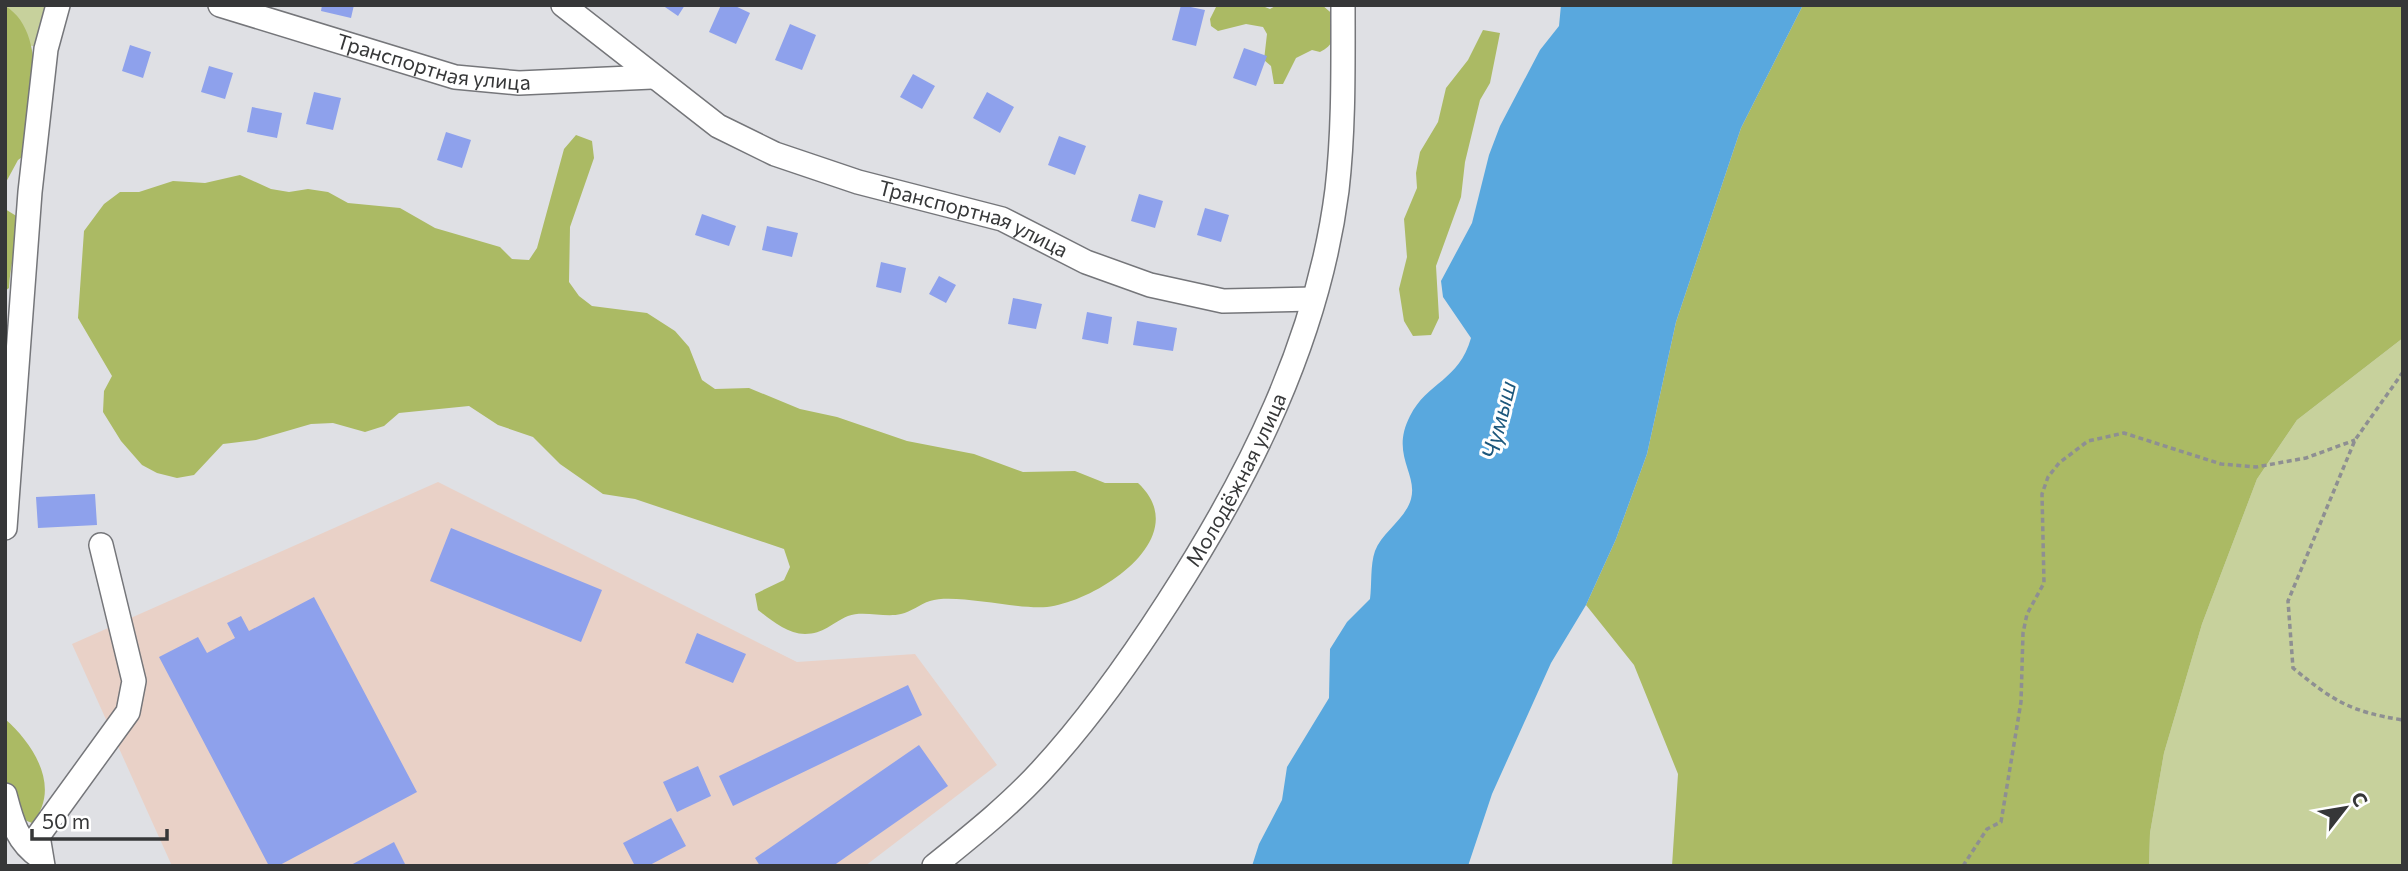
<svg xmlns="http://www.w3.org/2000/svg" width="2408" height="871" font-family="Commissioner,sans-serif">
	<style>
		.industrial { fill: #e9d1c7 }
		.green { fill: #c7d19c }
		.forest { fill: #abba64 }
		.water { fill: #59a8de }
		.building { fill: #8ea1ec }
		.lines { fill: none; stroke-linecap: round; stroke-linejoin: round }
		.minor-casing { stroke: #75767a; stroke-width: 26 }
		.path { stroke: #8e8f92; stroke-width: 3.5; stroke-dasharray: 5 3.5; stroke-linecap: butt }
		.minor { stroke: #fff; stroke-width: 23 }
		.labels { text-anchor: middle; stroke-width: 6; stroke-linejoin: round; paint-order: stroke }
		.street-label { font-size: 21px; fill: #363738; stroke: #fff }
		.water-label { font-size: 23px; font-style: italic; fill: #1c577c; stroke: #fff }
	</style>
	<rect width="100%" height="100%" fill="#dfe0e4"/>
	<path class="industrial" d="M 438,482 L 797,662 L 915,654 L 997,765 L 865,866 L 172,866 L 72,644 Z"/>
	<path class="green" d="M 5,5 L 58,5 L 46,49 L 5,40 Z
		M 2403,338 L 2403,866 L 2149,866 L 2150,833 L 2164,753 L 2202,624 L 2257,479 L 2297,420 Z"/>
	<path class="forest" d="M 1217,5 L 1260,5 L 1270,9 L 1277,5 L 1322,5 L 1336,17 C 1337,32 1335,45 1320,52 L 1312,50 L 1296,58 L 1283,84 L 1274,84 L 1271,66 L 1264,60 L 1267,34 L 1263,27 L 1246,24 L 1218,31 L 1211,26 L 1210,19 Z
		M 1803,5 L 2403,5 L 2403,338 L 2297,420 L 2257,479 L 2202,624 L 2164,753 L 2150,833 L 2149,866 L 1672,866 L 1678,774 L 1634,665 L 1586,605 L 1616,539 L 1647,454 L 1676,322 L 1741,128 Z
		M 5,6 C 47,30 33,109 32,150 L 18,160 L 5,184 Z
		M 1483,30 L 1500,33 L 1490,83 L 1480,100 L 1465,162 L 1461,197 L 1436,266 L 1439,318 L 1431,335 L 1413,336 L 1404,321 L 1399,289 L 1407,257 L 1404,219 L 1417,188 L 1416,173 L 1420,152 L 1438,122 L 1446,88 L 1468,60 Z
		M 576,135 L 592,141 L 594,158 L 570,227 L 569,282 L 579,296 L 592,306 L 647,313 L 675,331 L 689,347 L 702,380 L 715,389 L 749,388 L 800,409 L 837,417 L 907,441 L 974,454 L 1023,472 L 1075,471 L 1105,483 L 1138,483 C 1196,537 1098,601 1047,607 C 1017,610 956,593 930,601 C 920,604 911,612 901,614 C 885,618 863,610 848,616 C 832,623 823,634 805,634 C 787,634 771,620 758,610 L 755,594 L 784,580 L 790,567 L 784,549 L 635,499 L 603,494 L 560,464 L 533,437 L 498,425 L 469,406 L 399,413 L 384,426 L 365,432 L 333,423 L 311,424 L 256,440 L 223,444 L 194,475 L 177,478 L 157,473 L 142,465 L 121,441 L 103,412 L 104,391 L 112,376 L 78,318 L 84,231 L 104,204 L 120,192 L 139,192 L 173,181 L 205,183 L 240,175 L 271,189 L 289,192 L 308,189 L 328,192 L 348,203 L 400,208 L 435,228 L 500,247 L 512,259 L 529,260 L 537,248 L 564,149 Z
		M 5,209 L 18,217 C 19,239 10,263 9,288 L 5,291 Z
		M 5,719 C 34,744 62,789 32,823 L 17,817 L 5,820 Z"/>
	<path class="water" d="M 1561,5 L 1803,5 L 1741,128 L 1676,322 L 1647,454 L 1616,539 L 1586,605 L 1551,663 L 1492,794 L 1468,866 L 1252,866 L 1259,844 L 1282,800 L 1287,767 L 1329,698 L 1330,649 L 1347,622 L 1370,599 C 1372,585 1370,565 1375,551 C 1382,532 1405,520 1411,499 C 1418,473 1390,455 1410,416 C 1427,382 1459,381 1471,338 L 1443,297 L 1441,281 L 1472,223 L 1489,155 L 1500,126 L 1540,50 L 1559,26 Z"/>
	<path class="building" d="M 322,5 L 354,5 L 351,18 L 321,11 Z
		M 662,5 L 685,5 L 678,16 Z
		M 721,5 L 733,5 L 750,13 L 736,44 L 709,32 Z
		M 1181,5 L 1205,10 L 1196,46 L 1172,40 Z
		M 790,24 L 816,35 L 802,70 L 775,60 Z
		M 130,45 L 151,52 L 143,78 L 122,71 Z
		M 1244,48 L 1267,56 L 1256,86 L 1233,78 Z
		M 209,66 L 233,73 L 225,99 L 201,92 Z
		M 913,74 L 935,86 L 922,109 L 900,97 Z
		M 314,92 L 341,98 L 333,130 L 306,124 Z
		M 987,92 L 1014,107 L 1000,133 L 973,118 Z
		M 252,107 L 282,113 L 277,138 L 247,132 Z
		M 446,132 L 471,140 L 462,168 L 437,160 Z
		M 1059,136 L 1086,146 L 1075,175 L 1048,165 Z
		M 1139,194 L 1163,201 L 1155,228 L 1131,221 Z
		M 1205,208 L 1229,215 L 1221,242 L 1197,235 Z
		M 702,214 L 736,226 L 729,246 L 695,235 Z
		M 767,226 L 798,233 L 792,257 L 762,250 Z
		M 881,262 L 906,268 L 901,293 L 876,287 Z
		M 939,276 L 956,285 L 946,303 L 929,294 Z
		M 1013,298 L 1042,304 L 1036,329 L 1008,324 Z
		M 1087,312 L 1112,317 L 1108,344 L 1082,339 Z
		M 1137,321 L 1177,328 L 1173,351 L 1133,345 Z
		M 95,494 L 97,525 L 38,528 L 36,497 Z
		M 451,528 L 602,590 L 581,642 L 430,581 Z
		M 314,597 L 417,792 L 278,866 L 269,866 L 159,657 L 198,637 L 207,653 L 235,638 L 227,623 L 241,616 L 249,631 Z
		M 697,633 L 746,654 L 733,683 L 685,663 Z
		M 908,685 L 922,715 L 733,806 L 719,776 Z
		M 919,745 L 948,786 L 833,866 L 760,866 L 755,858 Z
		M 698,766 L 711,796 L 677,812 L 663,782 Z
		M 671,818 L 686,846 L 648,866 L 635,866 L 623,843 Z
		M 394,842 L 406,866 L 349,866 Z"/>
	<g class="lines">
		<g class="minor-casing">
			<g id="minor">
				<path id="s1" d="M 220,5 L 455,77 L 519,83 L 652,77"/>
				<path id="s2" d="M 563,5 L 718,126 L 775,154 L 858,182 L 1002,219 L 1086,262 L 1150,285 L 1223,301 L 1313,299"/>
				<path d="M 5,528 L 30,192 L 46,49 L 58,5"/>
				<path d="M 5,795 C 12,822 17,842 41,858"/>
				<path d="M 43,866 L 38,836 L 128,712 L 134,681 L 101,545"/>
				<path id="s3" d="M 934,866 C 971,836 1009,806 1041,771 C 1089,719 1130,661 1168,602 C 1249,477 1318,340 1337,190 C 1344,129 1343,66 1343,5"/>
			</g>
		</g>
		<path class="path" d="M 2403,372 L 2355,440 L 2288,601 L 2293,668 C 2333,701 2351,712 2403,720
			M 1963,866 L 1987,829 L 2001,822 L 2021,702 L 2023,633 L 2027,614 L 2044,583 L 2042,494 L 2048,477 L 2059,463 L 2088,441 L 2124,433 L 2221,464 L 2256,467 L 2306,458 L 2355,440"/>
		<use href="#minor" class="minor"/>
	</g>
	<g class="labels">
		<g class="street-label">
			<text dy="7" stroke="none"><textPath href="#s1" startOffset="222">Транспортная улица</textPath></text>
			<text dy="7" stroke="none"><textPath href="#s2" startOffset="469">Транспортная улица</textPath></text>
			<text dy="7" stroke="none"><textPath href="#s3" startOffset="495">Молодёжная улица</textPath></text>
		</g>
		<g class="water-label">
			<text transform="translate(1499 420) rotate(-76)" y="8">Чумыш</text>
		</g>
	</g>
	<rect width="2408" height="871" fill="none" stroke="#363738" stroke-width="14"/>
	<g transform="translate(2345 808) rotate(59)" stroke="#ffffff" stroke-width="5" paint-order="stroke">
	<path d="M0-5L12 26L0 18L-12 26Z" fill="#363738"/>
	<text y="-10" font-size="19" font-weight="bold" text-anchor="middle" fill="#363738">С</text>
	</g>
	<path d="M32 829v10h135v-10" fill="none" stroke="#363738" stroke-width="3.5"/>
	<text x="42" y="829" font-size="21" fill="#363738" stroke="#ffffff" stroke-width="5" paint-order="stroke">50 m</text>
</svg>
